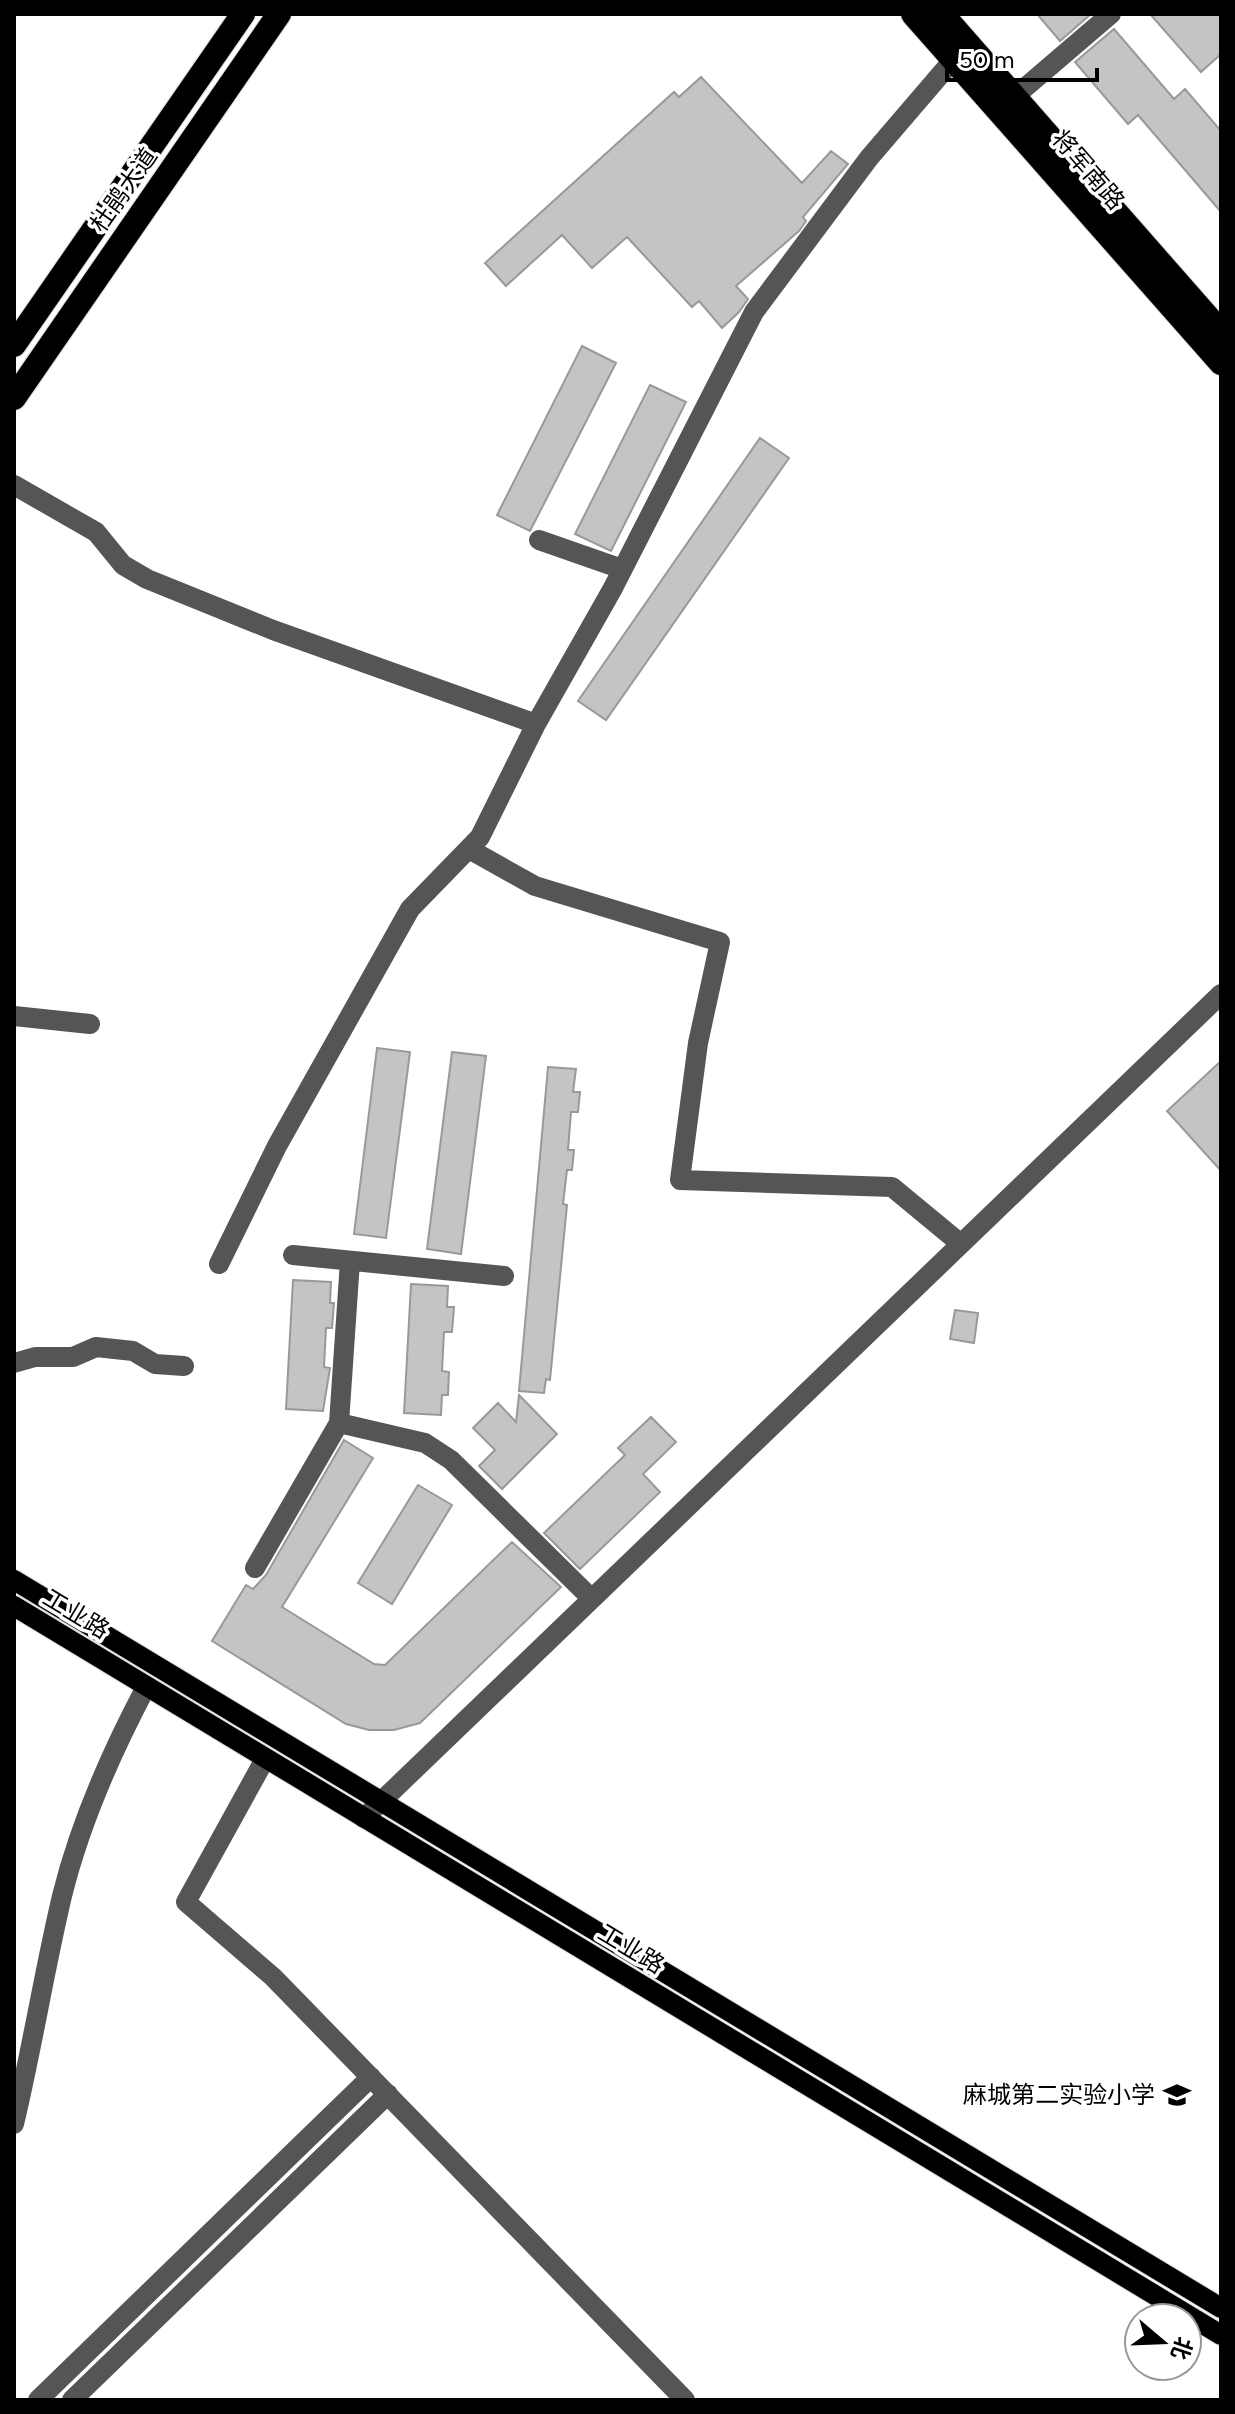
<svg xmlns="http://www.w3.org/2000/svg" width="1235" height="2414" font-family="Figtree,'Noto Sans SC',sans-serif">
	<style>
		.building { fill: #c4c4c4; stroke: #999; stroke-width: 2 }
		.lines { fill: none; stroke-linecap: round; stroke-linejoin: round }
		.major-casing { stroke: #dbdbdb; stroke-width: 22 }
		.highway-casing { stroke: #dbdbdb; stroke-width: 26 }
		.minor { stroke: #555; stroke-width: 20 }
		.major { stroke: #000; stroke-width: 20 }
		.highway { stroke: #000; stroke-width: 24 }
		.labels { text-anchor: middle; stroke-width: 7; stroke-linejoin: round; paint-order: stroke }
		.street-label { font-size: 24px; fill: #000; stroke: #fff }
		.poi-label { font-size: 24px; fill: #000; stroke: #fff; text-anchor: end }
	</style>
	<rect width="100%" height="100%" fill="#fff"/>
	<path class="building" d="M 1037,14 L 1091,14 L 1060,41 Z
		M 1150,14 L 1221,14 L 1221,54 L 1201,72 Z
		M 1114,29 L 1174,99 L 1185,89 L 1221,131 L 1221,212 L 1138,115 L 1128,124 L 1075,62 Z
		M 701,77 L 802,183 L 831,151 L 848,164 L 803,217 L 806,221 L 799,231 L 736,286 L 748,299 L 739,312 L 722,328 L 699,301 L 692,307 L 627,237 L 592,268 L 562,235 L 506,286 L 485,263 L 674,92 L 679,97 Z
		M 582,346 L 616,363 L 530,531 L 497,515 Z
		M 650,385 L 686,402 L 611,551 L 575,534 Z
		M 760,438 L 789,458 L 606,720 L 578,701 Z
		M 377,1048 L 410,1052 L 386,1238 L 354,1234 Z
		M 452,1052 L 486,1056 L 461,1254 L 427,1249 Z
		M 1221,1061 L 1221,1171 L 1167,1111 Z
		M 548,1067 L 576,1069 L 573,1092 L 580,1092 L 578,1112 L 571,1112 L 568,1150 L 574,1150 L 572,1170 L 567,1170 L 563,1204 L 567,1205 L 550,1380 L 546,1379 L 544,1393 L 519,1391 Z
		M 293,1280 L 331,1282 L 330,1303 L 334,1303 L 332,1328 L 326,1328 L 324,1367 L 330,1368 L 323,1411 L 286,1409 Z
		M 411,1284 L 448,1286 L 447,1307 L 454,1307 L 452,1332 L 444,1332 L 442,1371 L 449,1372 L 448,1395 L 442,1395 L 441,1415 L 404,1413 Z
		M 955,1310 L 978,1313 L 974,1343 L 950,1339 Z
		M 519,1395 L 557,1434 L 502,1489 L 479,1466 L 495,1450 L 473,1428 L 498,1403 L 516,1422 Z
		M 651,1417 L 676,1442 L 643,1474 L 660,1492 L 580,1569 L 544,1533 L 625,1455 L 618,1448 Z
		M 344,1440 L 373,1458 L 282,1607 L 374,1664 L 385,1665 L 512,1542 L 561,1587 L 420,1723 L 394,1730 L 369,1730 L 346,1724 L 212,1641 L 246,1585 L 253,1589 L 266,1575 Z
		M 418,1485 L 452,1505 L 392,1604 L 358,1583 Z"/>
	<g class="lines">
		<g class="major-casing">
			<path id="major" d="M 14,1580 L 1221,2308
				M 14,1606 L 1221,2335"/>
		</g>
		<g class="highway-casing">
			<path id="highway" d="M 913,14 L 1221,363
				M 942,14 L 1221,332
				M 14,345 L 243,14
				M 14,398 L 279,14"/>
		</g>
		<path class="minor" d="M 1014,97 L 1111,14
			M 14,485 L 96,532 L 123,565 L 147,579 L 273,630 L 536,724
			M 539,540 L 622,569
			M 469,849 L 535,886 L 720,942 L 698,1043 L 680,1180 L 892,1187 L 961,1244
			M 14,1016 L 90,1024
			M 293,1255 L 504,1276
			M 219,1264 L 277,1146 L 410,909 L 480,837 L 536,724 L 613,588 L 754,312 L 869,158 L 953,60
			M 14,1363 L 35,1357 L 73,1357 L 96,1347 L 133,1351 L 155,1364 L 184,1366
			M 339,1423 L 350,1261
			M 255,1568 L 339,1423 L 425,1443 L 451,1460 L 592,1599
			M 265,1759 L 186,1902 L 273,1977 L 685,2400
			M 364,1818 L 1221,994
			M 14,2124 C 32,2049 44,1972 62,1896 C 80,1823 111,1753 146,1687
			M 38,2400 L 371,2077
			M 72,2400 L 388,2094"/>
		<use href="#major" class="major"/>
		<use href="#highway" class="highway"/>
	</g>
	<defs>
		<g id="school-bare" transform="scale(2.16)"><path d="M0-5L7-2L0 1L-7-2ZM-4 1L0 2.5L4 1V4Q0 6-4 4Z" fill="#000" stroke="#fff" stroke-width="2.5" paint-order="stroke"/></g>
	</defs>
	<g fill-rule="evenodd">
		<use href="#school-bare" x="1177" y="2095"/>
	</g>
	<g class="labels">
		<g class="street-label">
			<text transform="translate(1088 170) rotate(49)" y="8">将军南路</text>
			<text transform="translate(124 190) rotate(-55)" y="8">杜鹃大道</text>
			<text transform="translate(76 1614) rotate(31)" y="8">工业路</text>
			<text transform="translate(631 1949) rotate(31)" y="8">工业路</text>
		</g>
		<g class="poi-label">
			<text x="1155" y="2103">麻城第二实验小学</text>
		</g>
	</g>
	<rect width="1235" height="2414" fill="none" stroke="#000000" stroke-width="32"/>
	<g transform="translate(1163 2342) rotate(109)"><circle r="38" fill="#ffffff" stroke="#999999" stroke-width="2"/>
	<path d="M0-6L14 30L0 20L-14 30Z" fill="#000000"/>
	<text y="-12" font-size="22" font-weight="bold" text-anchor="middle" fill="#000000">北</text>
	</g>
	<path d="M947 68v12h150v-12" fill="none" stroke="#000000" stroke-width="4"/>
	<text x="959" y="68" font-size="24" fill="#000000" stroke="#ffffff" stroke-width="6" paint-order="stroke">50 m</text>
</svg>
